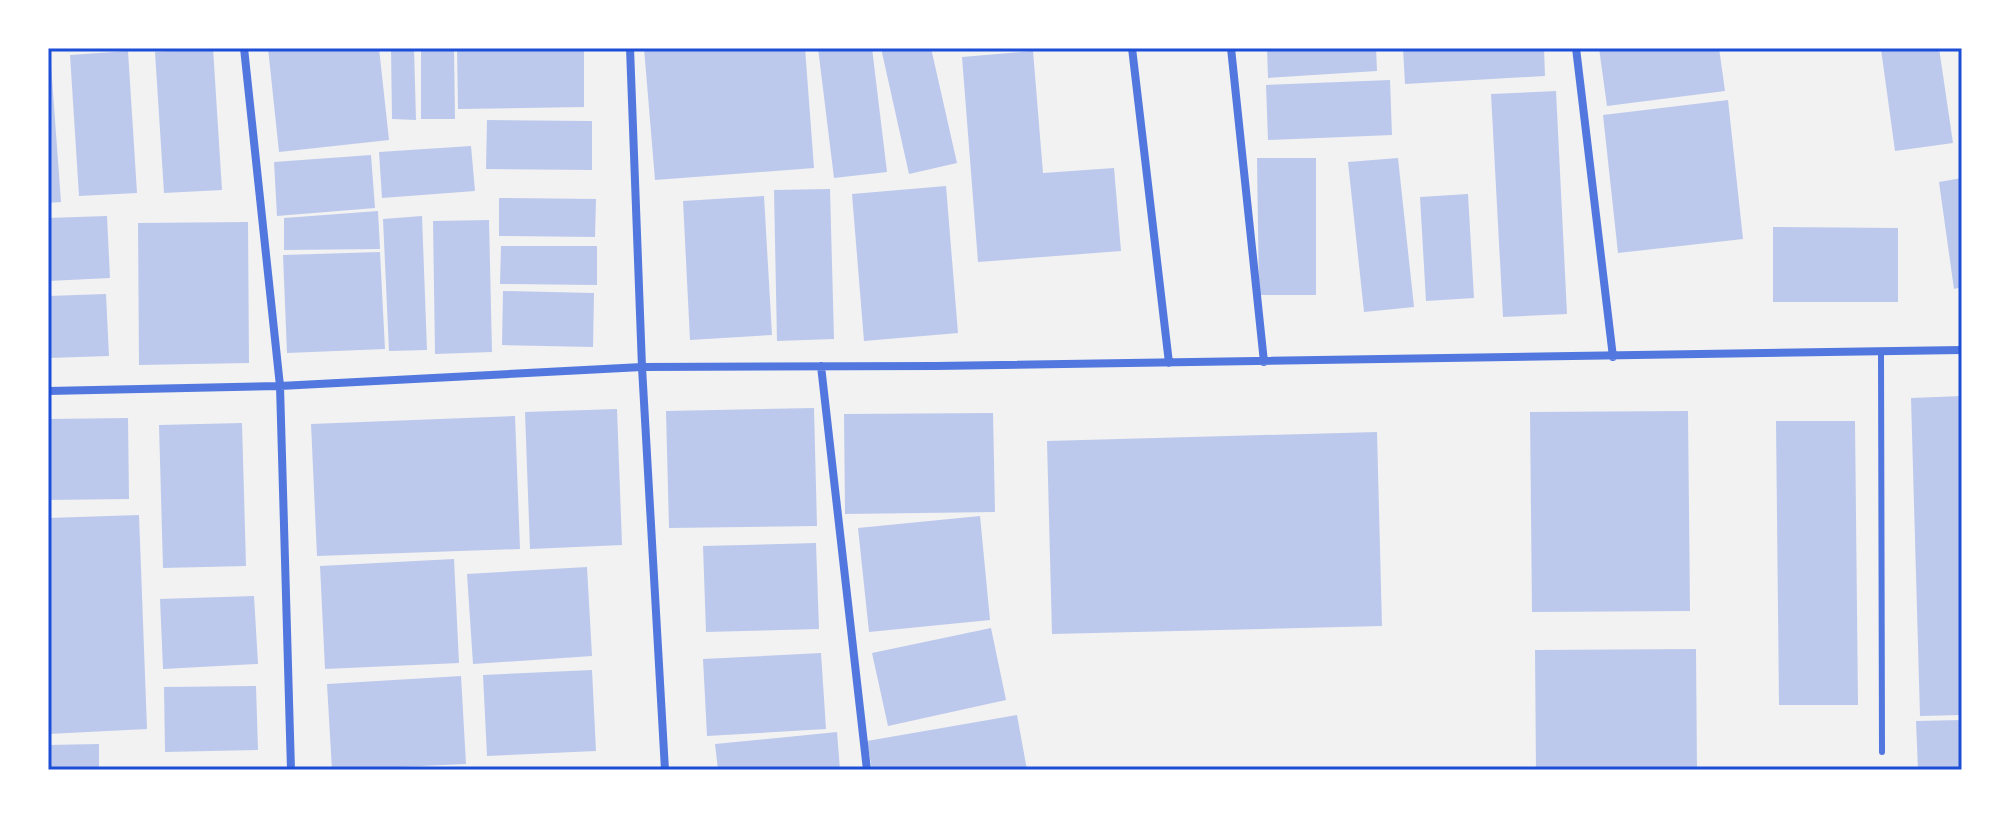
<svg xmlns="http://www.w3.org/2000/svg" width="2010" height="818" font-family="'Nunito Sans',sans-serif">
	<style>
		.building { fill: #bdc9ec }
		.lines { fill: none; stroke-linecap: round; stroke-linejoin: round }
		.service { stroke: #5277de; stroke-width: 6 }
		.minor { stroke: #5277de; stroke-width: 8 }
		.neatline { fill: none; stroke: #1d4ed8; stroke-width: 3 }
	</style>
	<rect width="100%" height="100%" fill="#f2f2f2"/>
	<path class="building" d="M 213,48 L 222,190 L 164,193 L 155,52 Z
		M 268,48 L 379,48 L 389,140 L 279,152 Z
		M 391,48 L 414,48 L 416,120 L 392,119 Z
		M 421,48 L 454,48 L 455,119 L 421,119 Z
		M 457,48 L 584,48 L 584,107 L 458,109 Z
		M 644,48 L 805,48 L 814,168 L 655,180 Z
		M 818,48 L 872,48 L 887,172 L 834,178 Z
		M 881,48 L 931,48 L 957,163 L 909,174 Z
		M 1267,48 L 1376,48 L 1377,71 L 1268,78 Z
		M 1403,48 L 1544,48 L 1545,76 L 1405,84 Z
		M 1599,48 L 1719,48 L 1725,91 L 1607,106 Z
		M 1939,48 L 1953,143 L 1895,151 L 1881,49 Z
		M 48,51 L 50,51 L 61,202 L 48,203 Z
		M 128,51 L 137,193 L 79,196 L 70,55 Z
		M 1033,51 L 1043,173 L 1114,168 L 1121,251 L 978,262 L 962,57 Z
		M 1390,80 L 1392,135 L 1268,140 L 1266,85 Z
		M 1556,91 L 1567,314 L 1503,317 L 1491,94 Z
		M 1728,100 L 1743,239 L 1618,253 L 1603,115 Z
		M 487,120 L 592,121 L 592,170 L 486,169 Z
		M 471,146 L 475,191 L 382,198 L 379,152 Z
		M 371,155 L 375,208 L 277,216 L 274,162 Z
		M 1257,158 L 1316,158 L 1316,295 L 1259,295 Z
		M 1398,158 L 1414,307 L 1364,312 L 1348,162 Z
		M 1962,178 L 1962,287 L 1954,289 L 1939,182 Z
		M 946,186 L 958,333 L 864,341 L 852,194 Z
		M 830,189 L 834,339 L 777,341 L 774,190 Z
		M 1468,194 L 1474,298 L 1426,301 L 1420,197 Z
		M 764,196 L 772,335 L 690,340 L 683,201 Z
		M 499,198 L 596,199 L 595,237 L 499,236 Z
		M 378,211 L 380,249 L 284,250 L 284,218 Z
		M 107,216 L 110,278 L 48,281 L 48,218 Z
		M 422,216 L 427,350 L 389,351 L 383,219 Z
		M 489,220 L 492,352 L 435,354 L 433,221 Z
		M 248,222 L 249,363 L 139,365 L 138,223 Z
		M 1773,227 L 1898,228 L 1898,302 L 1773,302 Z
		M 501,246 L 597,246 L 597,285 L 500,284 Z
		M 380,252 L 385,349 L 287,353 L 283,255 Z
		M 503,291 L 594,293 L 593,347 L 502,345 Z
		M 106,294 L 109,356 L 48,358 L 48,296 Z
		M 1962,396 L 1962,715 L 1920,716 L 1911,398 Z
		M 814,408 L 817,526 L 669,528 L 666,411 Z
		M 617,409 L 622,545 L 530,549 L 525,412 Z
		M 1688,411 L 1690,611 L 1532,612 L 1530,412 Z
		M 993,413 L 995,512 L 845,514 L 844,414 Z
		M 515,416 L 520,549 L 317,556 L 311,424 Z
		M 128,418 L 129,499 L 48,500 L 48,419 Z
		M 1776,421 L 1855,421 L 1858,705 L 1779,705 Z
		M 242,423 L 246,566 L 163,568 L 159,425 Z
		M 1377,432 L 1382,626 L 1052,634 L 1047,441 Z
		M 139,515 L 147,729 L 48,734 L 48,518 Z
		M 980,516 L 990,620 L 869,632 L 858,528 Z
		M 816,543 L 819,629 L 706,632 L 703,546 Z
		M 454,559 L 459,663 L 325,669 L 320,566 Z
		M 587,567 L 592,656 L 473,664 L 467,574 Z
		M 254,596 L 258,664 L 163,669 L 160,599 Z
		M 991,628 L 1006,700 L 888,726 L 872,653 Z
		M 1696,649 L 1697,770 L 1536,770 L 1535,650 Z
		M 821,653 L 826,729 L 707,736 L 703,659 Z
		M 592,670 L 596,751 L 487,756 L 483,675 Z
		M 461,676 L 466,764 L 332,770 L 327,684 Z
		M 256,686 L 258,750 L 165,752 L 164,687 Z
		M 1017,715 L 1027,770 L 872,770 L 867,741 Z
		M 1962,720 L 1962,770 L 1918,770 L 1916,721 Z
		M 837,732 L 840,770 L 718,770 L 715,744 Z
		M 99,744 L 99,770 L 48,770 L 48,745 Z"/>
	<g class="lines">
		<path class="service" d="M 1881,354 L 1882,752"/>
		<path class="minor" d="M 244,48 L 280,386 L 291,770
			M 630,48 L 642,367 L 665,770
			M 1132,48 L 1169,363
			M 1231,48 L 1264,362
			M 1576,48 L 1613,357
			M 821,366 L 867,770
			M 48,391 L 280,386 L 642,367 L 936,366 L 1962,350"/>
	</g>
	<rect width="2010" height="818" fill="none" stroke="#ffffff" stroke-width="100"/>
	<rect x="50" y="50" width="1910" height="718" class="neatline"/>
</svg>
